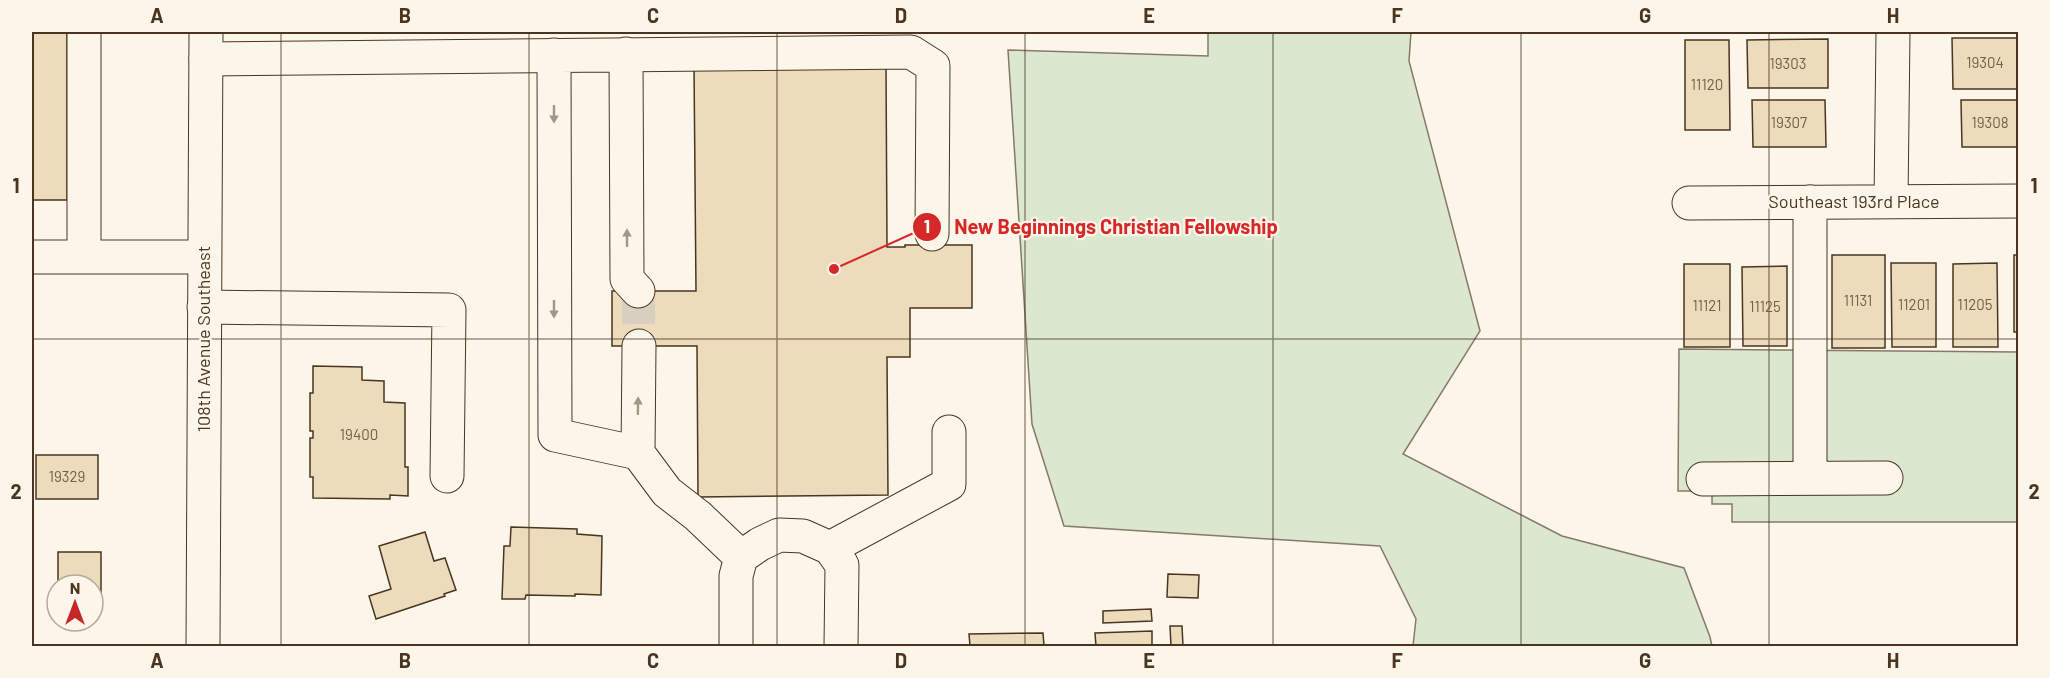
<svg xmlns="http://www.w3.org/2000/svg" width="2050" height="678" font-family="Barlow,sans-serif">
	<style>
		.green { fill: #dce7d0; stroke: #887966; stroke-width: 1.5 }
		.building { fill: #ecdcbc; stroke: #4a3520; stroke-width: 1.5 }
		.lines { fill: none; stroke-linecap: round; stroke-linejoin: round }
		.minor-tunnel { stroke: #d8cfc1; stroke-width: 33; stroke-dasharray: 33 16; stroke-linecap: butt }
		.minor-casing { stroke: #4a3520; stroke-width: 35 }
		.major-casing { stroke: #4a3520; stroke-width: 35 }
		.minor { stroke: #fbf6e9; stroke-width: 33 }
		.major { stroke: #fbf6e9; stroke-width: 33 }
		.oneway { fill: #a29684 }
		.grid { fill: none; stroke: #4a3520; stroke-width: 1.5; stroke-opacity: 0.55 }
		.labels { text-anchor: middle; stroke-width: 4.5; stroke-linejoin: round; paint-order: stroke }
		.number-label { font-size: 15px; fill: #725f47 }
		.street-label { font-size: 18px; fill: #4a3520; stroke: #fbf6e9 }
		.leader { fill: none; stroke: #d62828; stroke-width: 2 }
		.callout-dot { fill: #d62828; stroke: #fbf6e9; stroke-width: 2 }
		.mark-label { font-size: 18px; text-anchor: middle; font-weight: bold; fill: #fff }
		.callout-label { font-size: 20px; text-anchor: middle; font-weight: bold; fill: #d62828; stroke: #fbf6e9; stroke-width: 4.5; stroke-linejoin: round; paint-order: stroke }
		.neatline { fill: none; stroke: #4a3520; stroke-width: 2 }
		.grid-label { font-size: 20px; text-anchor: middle; font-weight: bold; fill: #4a3520 }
	</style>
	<rect width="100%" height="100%" fill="#fbf6e9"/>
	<path class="green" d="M 1208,32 L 1411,32 L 1409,61 L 1480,331 L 1403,454 L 1562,536 L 1684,568 L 1710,637 L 1712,646 L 1413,646 L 1416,619 L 1380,546 L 1064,526 L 1032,424 L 1008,50 L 1208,56 Z
		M 1679,349 L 2018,352 L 2018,522 L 1732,522 L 1732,504 L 1712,504 L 1712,491 L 1678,491 Z"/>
	<path class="building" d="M 32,32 L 67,32 L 67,200 L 32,200 Z
		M 1952,38 L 2018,38 L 2018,89 L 1953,89 Z
		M 1828,39 L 1828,88 L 1748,88 L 1747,40 Z
		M 1685,40 L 1729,40 L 1730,130 L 1685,130 Z
		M 886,64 L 887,247 L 905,247 L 905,245 L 972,245 L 972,308 L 910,308 L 910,357 L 887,357 L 888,495 L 698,497 L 697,346 L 612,346 L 612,291 L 696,291 L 694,66 Z
		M 1752,100 L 1825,100 L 1826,147 L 1753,147 Z
		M 1961,100 L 2018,100 L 2018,147 L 1962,147 Z
		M 1832,255 L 1885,255 L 1885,348 L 1832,348 Z
		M 2014,255 L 2018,255 L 2018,332 L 2014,332 Z
		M 1891,263 L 1936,263 L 1936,347 L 1892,347 Z
		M 1997,263 L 1998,347 L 1953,347 L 1953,264 Z
		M 1684,264 L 1730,264 L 1730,347 L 1684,347 Z
		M 1787,266 L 1787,346 L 1743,346 L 1742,267 Z
		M 313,366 L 362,367 L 362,380 L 384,381 L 384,402 L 405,403 L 405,467 L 408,467 L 408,496 L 390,495 L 390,499 L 313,498 L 313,477 L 310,477 L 310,438 L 313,438 L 313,431 L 310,431 L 310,393 L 313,393 Z
		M 36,455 L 98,455 L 98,499 L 36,499 Z
		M 511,527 L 577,529 L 577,534 L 602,536 L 601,595 L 575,594 L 575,596 L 526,595 L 525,599 L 502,599 L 504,546 L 510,546 Z
		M 425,532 L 434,561 L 445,558 L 456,590 L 444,594 L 445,596 L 376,619 L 369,596 L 391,589 L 379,546 Z
		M 58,552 L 101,552 L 101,594 L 93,594 L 93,585 L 58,585 Z
		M 1168,574 L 1199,575 L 1198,598 L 1167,597 Z
		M 1151,609 L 1152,621 L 1103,623 L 1103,611 Z
		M 1170,626 L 1182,626 L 1183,646 L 1171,646 Z
		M 1152,631 L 1152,646 L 1096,646 L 1095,633 Z
		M 1043,633 L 1044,646 L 970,646 L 969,634 Z"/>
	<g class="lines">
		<path class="minor-tunnel" d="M 638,291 L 639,346"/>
		<g class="minor-casing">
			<path id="minor" d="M 84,32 L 84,257
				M 626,54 L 627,279 L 638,291
				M 554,55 L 555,435 L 638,453 L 639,346
				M 206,59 L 911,52 L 933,66 L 932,234
				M 1810,202 L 1810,478
				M 1891,202 L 1893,32
				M 1689,203 L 2018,201
				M 32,257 L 204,257
				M 204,307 L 449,310 L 447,476
				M 638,453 L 667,492 L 698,516 L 741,557
				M 1703,479 L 1886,478
				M 830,548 L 949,484 L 949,432
				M 736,646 L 736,576 L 741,557 L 760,544 L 779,535 L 803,536 L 830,548 L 842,565 L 841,646"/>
		</g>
		<g class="major-casing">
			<path id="major" d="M 203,646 L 206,32"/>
		</g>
		<use href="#minor" class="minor"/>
		<use href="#major" class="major"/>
	</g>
	<defs><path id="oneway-solid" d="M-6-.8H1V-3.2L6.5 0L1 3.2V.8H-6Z" transform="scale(1.5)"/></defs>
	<g class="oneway">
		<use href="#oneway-solid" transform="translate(554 114) rotate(90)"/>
		<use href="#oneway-solid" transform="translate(627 238) rotate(-90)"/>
		<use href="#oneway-solid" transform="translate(554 309) rotate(90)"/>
		<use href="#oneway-solid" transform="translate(638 406) rotate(-89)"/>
	</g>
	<path class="grid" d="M 281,32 L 281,646M 529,32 L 529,646M 777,32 L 777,646M 1025,32 L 1025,646M 1273,32 L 1273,646M 1521,32 L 1521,646M 1769,32 L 1769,646M 32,339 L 2018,339"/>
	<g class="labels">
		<g class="number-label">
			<text x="1985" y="68">19304</text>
			<text x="1788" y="69">19303</text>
			<text x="1707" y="90">11120</text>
			<text x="1789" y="128">19307</text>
			<text x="1990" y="128">19308</text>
			<text x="1858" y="306">11131</text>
			<text x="1914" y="310">11201</text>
			<text x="1975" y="310">11205</text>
			<text x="1707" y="311">11121</text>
			<text x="1765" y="312">11125</text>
			<text x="359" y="440">19400</text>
			<text x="67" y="482">19329</text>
		</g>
		<g class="street-label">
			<text x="1854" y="208">Southeast 193rd Place</text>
			<text transform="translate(204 339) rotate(-90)" y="6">108th Avenue Southeast</text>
		</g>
	</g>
	<path class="leader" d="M834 269L927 227"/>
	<g class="callout-dot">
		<circle cx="834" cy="269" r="6"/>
		<circle cx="927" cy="227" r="15"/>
	</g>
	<g class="mark-label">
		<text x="927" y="233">1</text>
	</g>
	<g class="callout-label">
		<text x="1116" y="234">New Beginnings Christian Fellowship</text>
	</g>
	<rect width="2050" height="678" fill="none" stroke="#fbf6e9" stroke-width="66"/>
	<g transform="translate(75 603)"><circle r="28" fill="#fbf6e9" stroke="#b4a999" stroke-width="1.5"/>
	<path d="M0-4.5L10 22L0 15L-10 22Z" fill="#c62828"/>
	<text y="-9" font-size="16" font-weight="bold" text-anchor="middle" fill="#4a3520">N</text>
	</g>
	<rect x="33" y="33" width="1984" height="612" class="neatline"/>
	<g class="grid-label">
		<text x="157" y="23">A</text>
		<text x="405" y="23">B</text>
		<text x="653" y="23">C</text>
		<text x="901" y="23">D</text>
		<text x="1149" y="23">E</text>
		<text x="1397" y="23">F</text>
		<text x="1645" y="23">G</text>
		<text x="1893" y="23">H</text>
		<text x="16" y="193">1</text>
		<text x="2034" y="193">1</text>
		<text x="16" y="499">2</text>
		<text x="2034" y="499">2</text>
		<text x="157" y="668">A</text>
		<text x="405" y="668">B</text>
		<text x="653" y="668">C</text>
		<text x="901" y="668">D</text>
		<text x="1149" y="668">E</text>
		<text x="1397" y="668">F</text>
		<text x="1645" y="668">G</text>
		<text x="1893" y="668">H</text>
	</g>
</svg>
